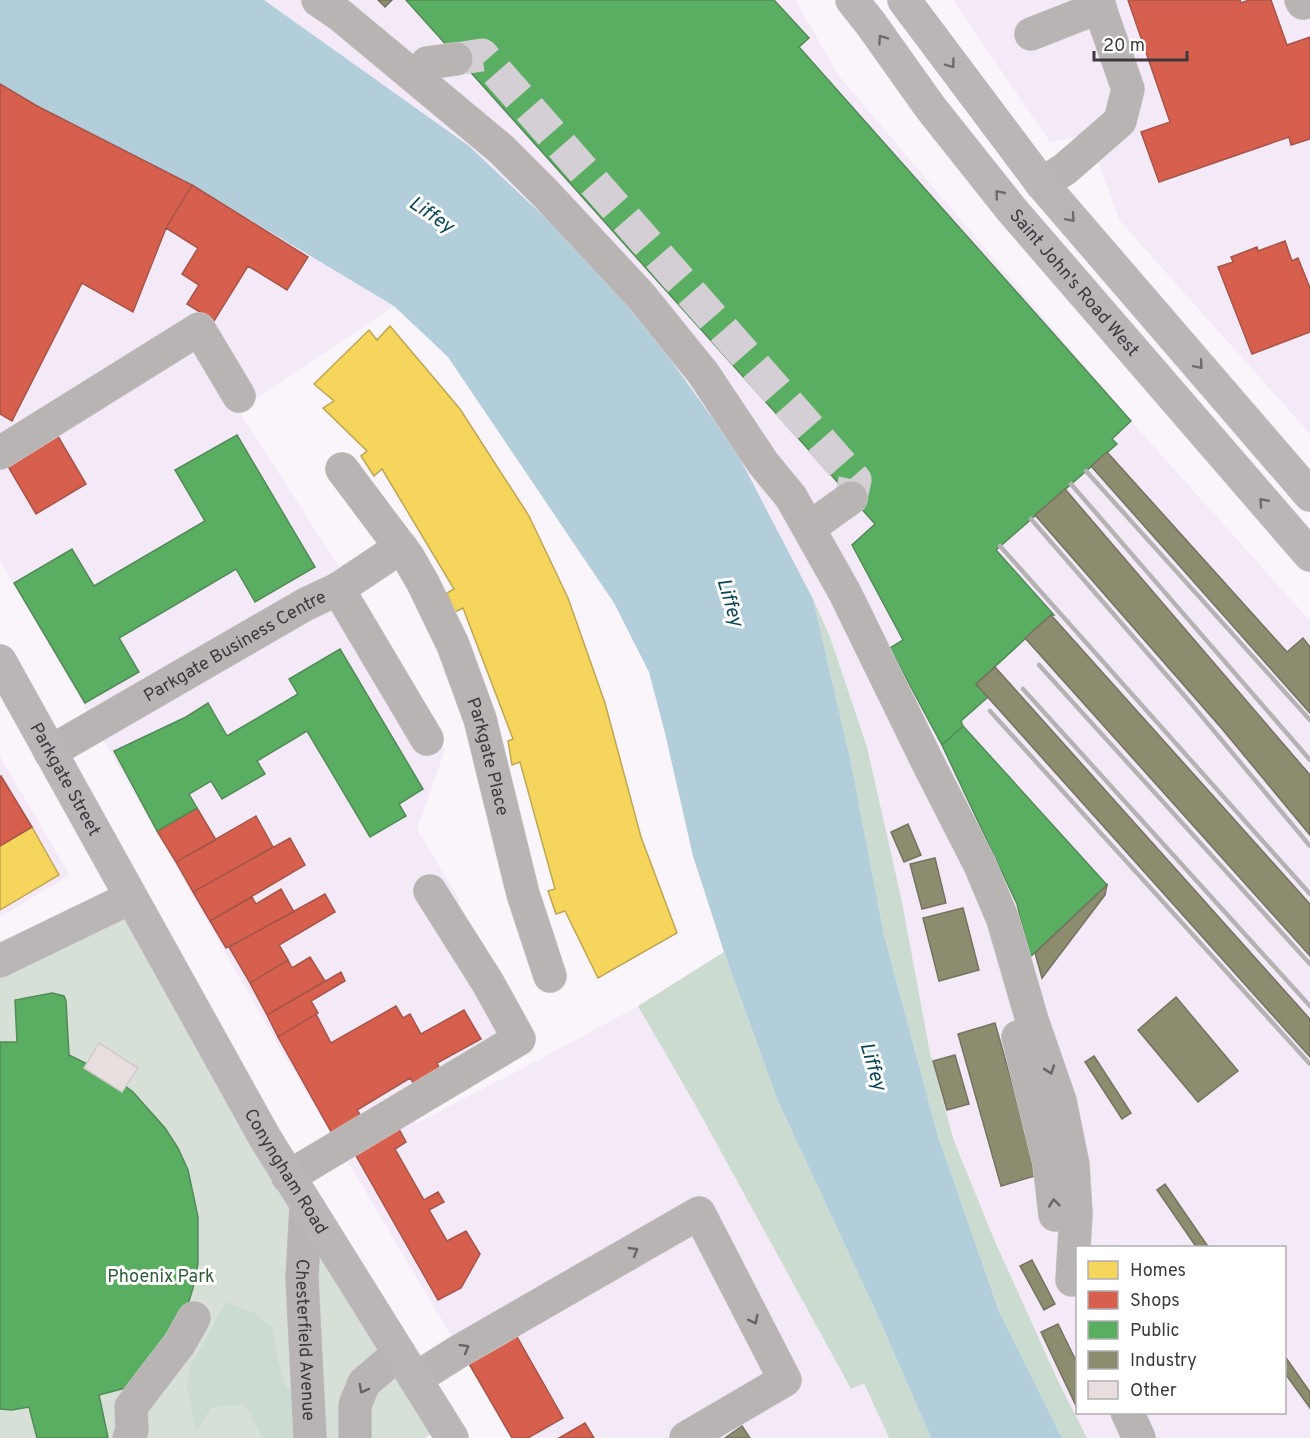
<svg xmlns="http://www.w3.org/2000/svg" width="1310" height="1438" font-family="Overpass,sans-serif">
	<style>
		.built { fill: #f4eaf7; fill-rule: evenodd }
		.green { fill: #d6e0d7 }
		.forest { fill: #ccdbcf }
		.water { fill: #b2ceda }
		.homes { fill: #f6d55c; stroke: #bfa653; stroke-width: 1.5 }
		.shops { fill: #d6604d; stroke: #a85449; stroke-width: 1.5 }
		.public { fill: #5aae61; stroke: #528b57; stroke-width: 1.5 }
		.industry { fill: #8c8c6e; stroke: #757360; stroke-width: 1.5 }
		.building { fill: #e8dede; stroke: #d2cbcc; stroke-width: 1.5 }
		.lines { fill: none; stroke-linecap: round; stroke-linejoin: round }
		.minor-tunnel { stroke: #d4cfd5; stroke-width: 33; stroke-dasharray: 33 16; stroke-linecap: butt }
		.minor-casing { stroke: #d4d0d4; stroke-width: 34 }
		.major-casing { stroke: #d4d0d4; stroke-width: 34 }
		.minor { stroke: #b8b4b3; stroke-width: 33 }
		.major { stroke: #bab6b8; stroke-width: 33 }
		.rail { stroke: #b5b2b4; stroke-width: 4.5 }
		.oneway { stroke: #706a6f }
		.oneway2 { stroke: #696368 }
		.labels { text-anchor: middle; stroke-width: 6; stroke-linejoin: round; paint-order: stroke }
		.street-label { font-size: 18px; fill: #3e383f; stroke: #fff }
		.park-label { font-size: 18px; fill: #2e5d38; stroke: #fff }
		.water-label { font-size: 20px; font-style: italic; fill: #0b4758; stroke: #fff }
	</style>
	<rect width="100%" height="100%" fill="#faf5fa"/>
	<path class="built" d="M 264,0 L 795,0 L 840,77 L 1131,421 L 1310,621 L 1310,1438 L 1087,1438 L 1060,1385 L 994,1239 L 954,1141 L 930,1053 L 867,747 L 830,637 L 813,599 L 736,451 L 665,352 L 606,280 L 468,146 ZM 1078,1248 L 1284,1248 L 1284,1412 L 1078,1412 Z
		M 953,0 L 1310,0 L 1310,434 L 1120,221 L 1098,162 L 1107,154 L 1090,130 L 1072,138 L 1050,142 Z
		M 0,84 L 37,106 L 192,185 L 394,306 L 239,411 L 407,673 L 445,750 L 417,829 L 460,901 L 448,934 L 501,1030 L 497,1045 L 401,1096 L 417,1123 L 544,1057 L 638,1006 L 697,1108 L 851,1389 L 864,1382 L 889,1438 L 512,1438 L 276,1041 L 0,560 Z
		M 0,756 L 70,875 L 0,917 Z"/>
	<path class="green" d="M 130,898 L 444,1425 L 425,1438 L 0,1438 L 0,961 Z"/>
	<path class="forest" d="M 813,599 L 830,637 L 867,747 L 902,902 L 930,1053 L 954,1141 L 994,1239 L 1060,1385 L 1087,1438 L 1062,1438 L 999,1311 L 938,1136 L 884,935 L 852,767 Z
		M 724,952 L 777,1099 L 876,1312 L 931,1438 L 889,1438 L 864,1383 L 851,1389 L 697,1108 L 638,1006 Z
		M 226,1302 L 256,1314 L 273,1329 L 278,1359 L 286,1387 L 309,1397 L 310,1438 L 263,1438 L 244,1404 L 211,1408 L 196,1431 L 187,1387 L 191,1365 Z"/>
	<path class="water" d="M 0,0 L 264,0 L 469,146 L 557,229 L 606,280 L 665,352 L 736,451 L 813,599 L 852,767 L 884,935 L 938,1136 L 999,1311 L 1062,1438 L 931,1438 L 876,1312 L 777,1099 L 724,952 L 693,856 L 665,733 L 649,672 L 614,603 L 448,357 L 394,306 L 192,185 L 37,106 L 0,84 Z"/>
	<path class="homes" d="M 390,326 L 460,409 L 529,516 L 568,598 L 605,703 L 641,837 L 677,933 L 598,978 L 565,911 L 556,914 L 548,891 L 555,889 L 520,762 L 512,765 L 508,741 L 513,739 L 463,608 L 455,612 L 447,593 L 454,589 L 382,469 L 374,476 L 361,456 L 367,451 L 323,408 L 334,401 L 314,384 L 369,330 L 377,340 Z
		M 32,827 L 59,875 L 0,910 L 0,846 Z"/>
	<path class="shops" d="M 1128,0 L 1240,0 L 1241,3 L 1249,0 L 1271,0 L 1287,45 L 1310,37 L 1310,139 L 1291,145 L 1289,137 L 1159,182 L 1141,132 L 1170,122 Z
		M 0,84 L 37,106 L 192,185 L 166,228 L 133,312 L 82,283 L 12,421 L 0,414 Z
		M 192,185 L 308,257 L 287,290 L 248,266 L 214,321 L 187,304 L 199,285 L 182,274 L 198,248 L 166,228 Z
		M 1285,241 L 1292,261 L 1298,258 L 1310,288 L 1310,332 L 1252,354 L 1218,267 L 1233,262 L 1231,257 L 1257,247 L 1258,251 Z
		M 56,433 L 86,484 L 36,514 L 6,463 Z
		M 1,776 L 32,827 L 0,846 L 0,777 Z
		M 197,808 L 216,840 L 176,862 L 157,831 Z
		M 256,816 L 273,847 L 193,892 L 176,862 Z
		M 290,838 L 305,865 L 210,921 L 193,892 Z
		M 281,889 L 294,912 L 226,948 L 210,921 L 252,897 L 256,904 Z
		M 325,894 L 335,912 L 279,945 L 288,960 L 250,983 L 229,947 Z
		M 310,957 L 325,981 L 267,1015 L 250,983 L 288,960 L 292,968 Z
		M 341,972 L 345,981 L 311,1001 L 318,1013 L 278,1037 L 267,1015 Z
		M 396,1006 L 403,1018 L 410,1014 L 421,1034 L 464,1010 L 481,1039 L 437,1063 L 440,1070 L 415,1085 L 410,1078 L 357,1110 L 363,1119 L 334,1137 L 278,1037 L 316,1014 L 331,1043 Z
		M 399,1129 L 406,1142 L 395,1149 L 424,1200 L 438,1192 L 444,1202 L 429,1210 L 447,1241 L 466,1231 L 480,1254 L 461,1288 L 438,1300 L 355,1154 Z
		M 516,1335 L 563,1418 L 528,1438 L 512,1438 L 468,1362 Z
		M 585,1423 L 594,1438 L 559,1438 Z"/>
	<path class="public" d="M 406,0 L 774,0 L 809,38 L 799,47 L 1131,421 L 1112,439 L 1117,444 L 996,550 L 1054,615 L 1051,615 L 976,684 L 988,697 L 961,721 L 963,726 L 942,745 L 890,648 L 903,640 L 852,545 L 875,524 Z
		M 237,435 L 315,567 L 255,602 L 236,569 L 119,638 L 139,672 L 85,703 L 14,583 L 72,549 L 94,586 L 205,521 L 175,470 Z
		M 340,649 L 423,789 L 399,804 L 406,816 L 370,837 L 307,731 L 257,761 L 265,774 L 222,799 L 211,781 L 189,794 L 197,808 L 157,831 L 114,751 L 186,717 L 208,703 L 227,736 L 298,694 L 289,679 Z
		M 963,726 L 1107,885 L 1030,957 L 1017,904 L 942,745 Z
		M 52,993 L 64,996 L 66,1001 L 69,1055 L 113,1077 L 133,1092 L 165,1128 L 178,1148 L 188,1170 L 198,1217 L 198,1264 L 193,1288 L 186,1311 L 129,1387 L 99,1395 L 108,1437 L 106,1438 L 37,1438 L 29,1407 L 12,1410 L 0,1409 L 0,1042 L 17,1042 L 15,1000 Z"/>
	<path class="industry" d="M 378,0 L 392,0 L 385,7 Z
		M 1107,452 L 1287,652 L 1303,638 L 1310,647 L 1310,713 L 1091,466 Z
		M 1065,489 L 1310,775 L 1310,835 L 1223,730 L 1035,515 Z
		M 1051,615 L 1310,904 L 1310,956 L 1025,638 Z
		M 995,667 L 1310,1019 L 1310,1057 L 976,684 Z
		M 908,824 L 921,855 L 904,862 L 891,832 Z
		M 935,858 L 946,903 L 922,909 L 910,864 Z
		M 1107,885 L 1105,895 L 1042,978 L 1035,953 Z
		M 963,908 L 979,970 L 939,981 L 923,918 Z
		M 1176,997 L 1238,1071 L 1198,1102 L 1138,1030 Z
		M 995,1023 L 1038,1175 L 1001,1186 L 958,1034 Z
		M 955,1055 L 969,1104 L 947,1110 L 933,1061 Z
		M 1094,1056 L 1131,1113 L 1122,1119 L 1085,1062 Z
		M 1165,1184 L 1209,1248 L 1197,1248 L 1157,1190 Z
		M 1032,1260 L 1055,1304 L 1044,1310 L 1020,1266 Z
		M 1058,1324 L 1078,1365 L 1078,1410 L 1041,1332 Z
		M 1284,1355 L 1310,1392 L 1310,1408 L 1284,1372 Z
		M 742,1426 L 750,1438 L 725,1438 Z"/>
	<path class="building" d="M 99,1043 L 138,1068 L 122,1092 L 84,1068 Z"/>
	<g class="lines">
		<path class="minor-tunnel" d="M 456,59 L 482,55 L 855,480 L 851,498"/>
		<g class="minor-casing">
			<g id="minor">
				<path d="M 318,0 L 340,15 L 501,149 L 546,194 L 640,295 L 703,373 L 763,463 L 791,497 L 845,593 L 928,763 L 980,865 L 1003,920 L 1032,1020 L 1060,1101 L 1073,1165 L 1076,1214 L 1072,1280"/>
				<path d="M 1301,0 L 1303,3"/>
				<path d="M 1031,34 L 1100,7"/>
				<path d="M 427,63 L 456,59"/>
				<path d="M 1042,184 L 1065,169 L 1120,121 L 1128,89 L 1097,0"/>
				<path d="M 0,453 L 199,329 L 239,396"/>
				<path id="s1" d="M 342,469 L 408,557 L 423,583 L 453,645 L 480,719 L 523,894 L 550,976"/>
				<path d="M 809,528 L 851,498"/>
				<path d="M 338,589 L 427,739"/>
				<path id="s2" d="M 50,752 L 306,604 L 338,589 L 401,547"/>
				<path d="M 1018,1037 L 1049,1162 L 1055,1215"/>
				<path d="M 288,1177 L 519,1039 L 488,983 L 430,891"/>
				<path id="s3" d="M 306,1205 L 302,1278 L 310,1438"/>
				<path d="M 415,1379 L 461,1350 L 699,1213 L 785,1380 L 686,1438"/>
				<path d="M 1127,1412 L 1139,1438"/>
				<path d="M 129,1438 L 132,1430 L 131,1407 L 180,1343 L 194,1318"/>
				<path d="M 355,1438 L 355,1405 L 364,1383 L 399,1353"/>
			</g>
		</g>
		<g class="major-casing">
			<g id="major">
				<path id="s4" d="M 852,0 L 871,24 L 930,107 L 1011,209 L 1310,555"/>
				<path d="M 904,0 L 1042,184 L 1310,495"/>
				<path id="s5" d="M 0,661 L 265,1138 L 452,1438"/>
				<path d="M 0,961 L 130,898"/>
			</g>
		</g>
		<use href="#minor" class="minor"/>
		<use href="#major" class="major"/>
		<path class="rail" d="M 1086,471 L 1310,720
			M 1071,484 L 1310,760
			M 1031,519 L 1189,701 L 1310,846
			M 1000,546 L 1310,894
			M 1039,665 L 1310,964
			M 1023,689 L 1310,1006
			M 990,711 L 1310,1064"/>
	</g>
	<defs><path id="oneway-chevron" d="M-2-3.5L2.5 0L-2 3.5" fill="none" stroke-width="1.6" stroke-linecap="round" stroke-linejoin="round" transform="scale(1.5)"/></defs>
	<g class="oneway">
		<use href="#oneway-chevron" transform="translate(882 39) rotate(-125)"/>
		<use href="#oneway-chevron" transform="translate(951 64) rotate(54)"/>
		<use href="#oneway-chevron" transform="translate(999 194) rotate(-129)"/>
		<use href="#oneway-chevron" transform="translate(1071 218) rotate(49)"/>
		<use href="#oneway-chevron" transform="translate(1199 365) rotate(49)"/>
		<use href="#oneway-chevron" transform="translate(1263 502) rotate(-132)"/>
	</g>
	<g class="oneway2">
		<use href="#oneway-chevron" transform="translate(1050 1070) rotate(71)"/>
		<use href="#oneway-chevron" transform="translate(1054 1203) rotate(-96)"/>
		<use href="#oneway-chevron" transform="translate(634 1251) rotate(-30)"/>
		<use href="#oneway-chevron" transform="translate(754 1320) rotate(63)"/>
		<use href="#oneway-chevron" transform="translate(465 1348) rotate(-31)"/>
		<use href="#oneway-chevron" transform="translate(363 1389) rotate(118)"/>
	</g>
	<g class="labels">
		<g class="street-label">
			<text dy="6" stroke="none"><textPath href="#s4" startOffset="360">Saint John's Road West</textPath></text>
			<text dy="6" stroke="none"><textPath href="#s2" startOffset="213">Parkgate Business Centre</textPath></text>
			<text dy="6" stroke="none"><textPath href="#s1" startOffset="326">Parkgate Place</textPath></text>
			<text dy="6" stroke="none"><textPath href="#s5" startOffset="135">Parkgate Street</textPath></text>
			<text dy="6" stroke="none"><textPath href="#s5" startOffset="585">Conyngham Road</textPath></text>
			<text dy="6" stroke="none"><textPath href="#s3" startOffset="135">Chesterfield Avenue</textPath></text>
		</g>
		<g class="park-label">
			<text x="161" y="1282">Phoenix Park</text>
		</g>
		<g class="water-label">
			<text transform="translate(432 214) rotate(34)" y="7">Liffey</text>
			<text transform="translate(731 602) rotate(73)" y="7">Liffey</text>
			<text transform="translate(874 1066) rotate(73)" y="7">Liffey</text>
		</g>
	</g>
	<rect x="1076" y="1246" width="210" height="168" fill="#ffffff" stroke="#b2afb2" stroke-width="1.5"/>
	<rect x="1088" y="1261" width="30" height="18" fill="#f6d55c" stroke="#b2afb2" stroke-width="1.5"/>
	<text x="1130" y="1276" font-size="18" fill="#3e383f">Homes</text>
	<rect x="1088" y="1291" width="30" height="18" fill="#d6604d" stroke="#b2afb2" stroke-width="1.5"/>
	<text x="1130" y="1306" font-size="18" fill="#3e383f">Shops</text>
	<rect x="1088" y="1321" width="30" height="18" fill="#5aae61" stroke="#b2afb2" stroke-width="1.5"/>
	<text x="1130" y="1336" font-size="18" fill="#3e383f">Public</text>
	<rect x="1088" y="1351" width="30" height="18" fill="#8c8c6e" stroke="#b2afb2" stroke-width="1.5"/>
	<text x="1130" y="1366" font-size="18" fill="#3e383f">Industry</text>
	<rect x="1088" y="1381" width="30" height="18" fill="#e8dede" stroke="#b2afb2" stroke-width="1.5"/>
	<text x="1130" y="1396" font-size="18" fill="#3e383f">Other</text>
	<path d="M1094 51v9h93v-9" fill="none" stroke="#3e383f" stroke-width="3"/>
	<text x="1103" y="51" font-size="18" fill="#3e383f" stroke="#ffffff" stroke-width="4.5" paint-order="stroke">20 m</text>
</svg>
